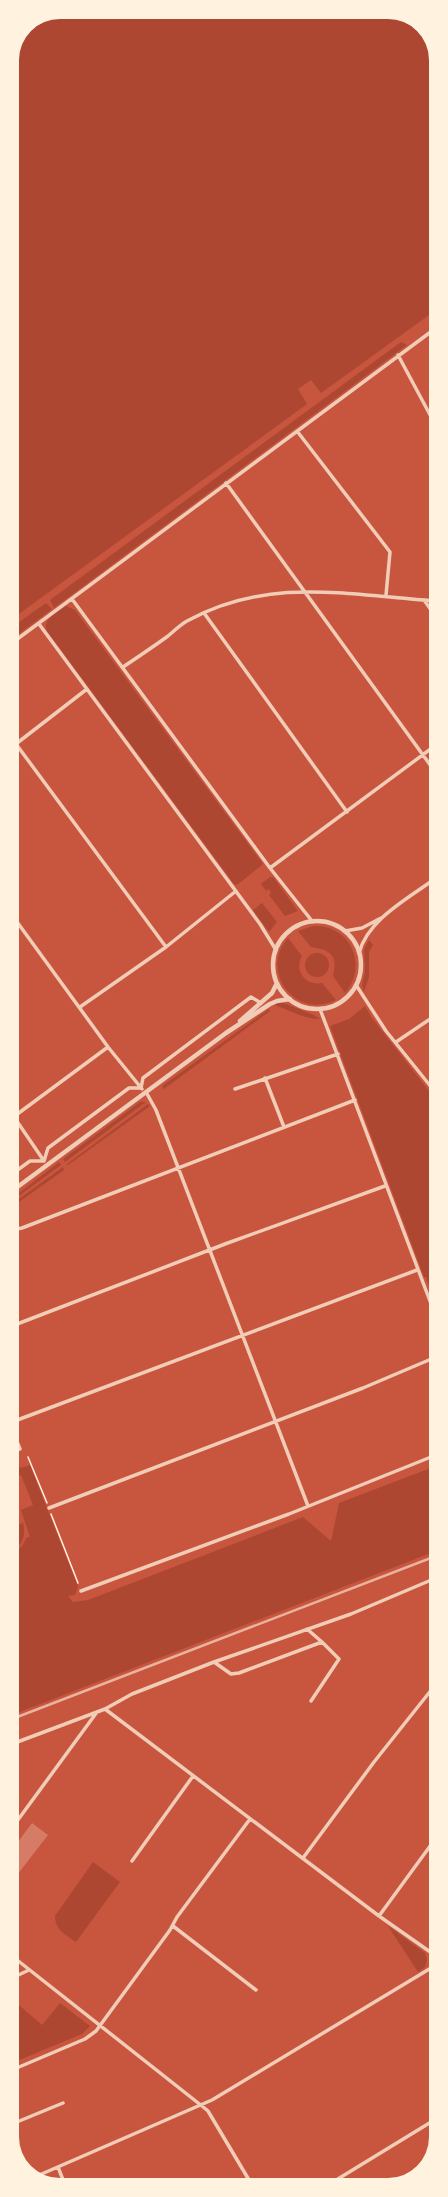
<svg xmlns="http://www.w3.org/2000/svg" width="448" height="2197" font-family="Raleway,sans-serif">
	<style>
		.green { fill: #ae4732 }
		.building { fill: #d67c66 }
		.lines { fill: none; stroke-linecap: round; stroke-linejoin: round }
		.path { stroke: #fff3e0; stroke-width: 1.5 }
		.minor { stroke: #f1ccb7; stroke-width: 3.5 }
		.tertiary { stroke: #f1ccb7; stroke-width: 4.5 }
		.rail { stroke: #e9b49f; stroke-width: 2.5 }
	</style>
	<rect width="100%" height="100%" fill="#c8553d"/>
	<path class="green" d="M 60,12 L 394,12 L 422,26 L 436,54 L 436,310 L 321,393 L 311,380 L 298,389 L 307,404 L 12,619 L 12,60 L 26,26 Z
		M 401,342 L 407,345 L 54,608 L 50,600 Z
		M 46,603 L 52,609 L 12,639 L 12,627 Z
		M 66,606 L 75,610 L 263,864 L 237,885 L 234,884 L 47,631 C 42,619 58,612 66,606 Z
		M 270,877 L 273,877 L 298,911 L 285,916 L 269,895 L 271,893 L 269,889 L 266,891 L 261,884 Z
		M 262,903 L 277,922 L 269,932 L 253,910 Z
		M 313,926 C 350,924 369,965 345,993 L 333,976 C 338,955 331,950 311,947 L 298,931 Z
		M 288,938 L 302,956 C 294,971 305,986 322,983 L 336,1000 C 295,1020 259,971 288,938 Z
		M 369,940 L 373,945 L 369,952 L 369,977 L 364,992 L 362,985 L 365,972 L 364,949 Z
		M305 965a12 12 0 1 1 24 0a12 12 0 1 1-24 0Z
		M 281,1002 L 314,1015 L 320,1019 C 302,1019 288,1009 274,1005 Z
		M 365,1006 L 372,1018 L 436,1100 L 436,1303 L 426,1277 L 424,1277 L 330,1026 L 349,1019 Z
		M 269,1009 L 270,1011 L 164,1089 L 162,1086 Z
		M 140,1102 L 146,1102 L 65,1162 L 63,1159 Z
		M 148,1104 L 150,1106 L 68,1165 L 67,1164 Z
		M 59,1162 L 61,1165 L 12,1201 L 19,1193 Z
		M 63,1167 L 64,1170 L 12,1207 L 12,1204 Z
		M 15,1464 L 21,1468 L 30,1465 L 78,1587 L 75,1595 L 68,1596 L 73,1602 L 88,1600 L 303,1517 L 331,1541 L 339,1503 L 436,1466 L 436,1551 L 12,1715 L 12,1557 L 15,1560 L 16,1558 L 13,1553 L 22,1546 L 27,1537 L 30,1537 L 21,1510 L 33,1505 L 21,1475 L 12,1478 L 12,1465 Z
		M 23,1523 C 26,1535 23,1544 12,1551 L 12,1527 Z
		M 93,1862 L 120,1882 L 76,1942 C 66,1935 55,1930 55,1916 Z
		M 388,1926 L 425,1953 L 427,1960 L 425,1967 L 418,1972 Z
		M 12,1999 L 42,2025 L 60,2003 L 90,2026 L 82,2034 L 12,2063 Z"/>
	<path class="building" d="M 32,1823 L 48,1835 L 14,1879 L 12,1878 L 12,1850 Z"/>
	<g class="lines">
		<path class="path" d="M 28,1457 L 47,1503
			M 51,1514 L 78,1583"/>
		<path class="minor" d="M 398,355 L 436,426
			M 297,431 L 390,552 L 386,595
			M 226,483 L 436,773
			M 72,599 L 270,868 L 312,921
			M 424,600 L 436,617
			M 204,613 L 347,812
			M 39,624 L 260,924 L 276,950
			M 12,643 L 436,328
			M 123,667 C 138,657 153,647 168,636 C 174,631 180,625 187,621 C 269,576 348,595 436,601
			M 16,744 L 166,947
			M 12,747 L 87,689
			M 270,868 L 436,745
			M 12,915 L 108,1047 L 142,1089
			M 345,931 L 362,928 L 381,918
			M 359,953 C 368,919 409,898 436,878
			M 356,985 L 386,1031 L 436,1093
			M 80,1007 L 166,947 L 236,891
			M 320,1009 L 436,1317
			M 396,1042 L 436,1015
			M 265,1078 L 284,1127
			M 235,1089 L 338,1054
			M 146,1092 L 156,1110 L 308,1506
			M 12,1114 L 44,1161
			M 12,1118 L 108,1047
			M 12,1174 L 30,1161 L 44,1161 L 48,1148 L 129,1088 L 141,1088 L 143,1078 L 251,997 L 261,1003
			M 12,1230 L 22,1228 L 355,1100
			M 12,1326 L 225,1244 L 385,1186
			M 12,1422 L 417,1270
			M 12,1429 L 20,1449 L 12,1451
			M 49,1508 L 363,1388 L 436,1357
			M 81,1591 L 289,1514 L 436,1455
			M 307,1629 L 322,1642 L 339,1659 L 311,1701
			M 214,1662 L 231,1674 L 239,1673 L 322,1642
			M 105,1709 L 379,1916 L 436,1956
			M 12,1744 L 105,1709 L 132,1694 L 214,1662 L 351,1614 L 436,1578
			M 12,1828 L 97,1712
			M 303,1858 L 374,1762 L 436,1684
			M 132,1861 L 193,1776
			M 379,1916 L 436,1838
			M 173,1926 L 256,1990
			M 12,1956 L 202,2106 L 208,2111 L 252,2185
			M 12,1978 L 29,1970
			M 12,2070 L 85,2039 L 96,2031 L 170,1930 L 177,1917 L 250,1819
			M 431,2122 L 436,2132
			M 12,2124 L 63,2103
			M 58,2167 L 65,2185
			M 37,2176 L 212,2100 L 436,1965
			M 328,2185 L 436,2119"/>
		<path class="tertiary" d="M273 965a44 44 0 1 1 88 0a44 44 0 1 1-88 0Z
			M 240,1021 L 272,993 L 277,983
			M 12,1191 L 226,1033 L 270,1004 L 277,1001 L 290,999"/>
		<path class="rail" d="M 12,1719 L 436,1556"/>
	</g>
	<path d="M0 0H448V2197H0ZM60 19H388A41 41 0 0 1 429 60V2137A41 41 0 0 1 388 2178H60A41 41 0 0 1 19 2137V60A41 41 0 0 1 60 19Z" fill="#fff3e0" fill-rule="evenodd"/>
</svg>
